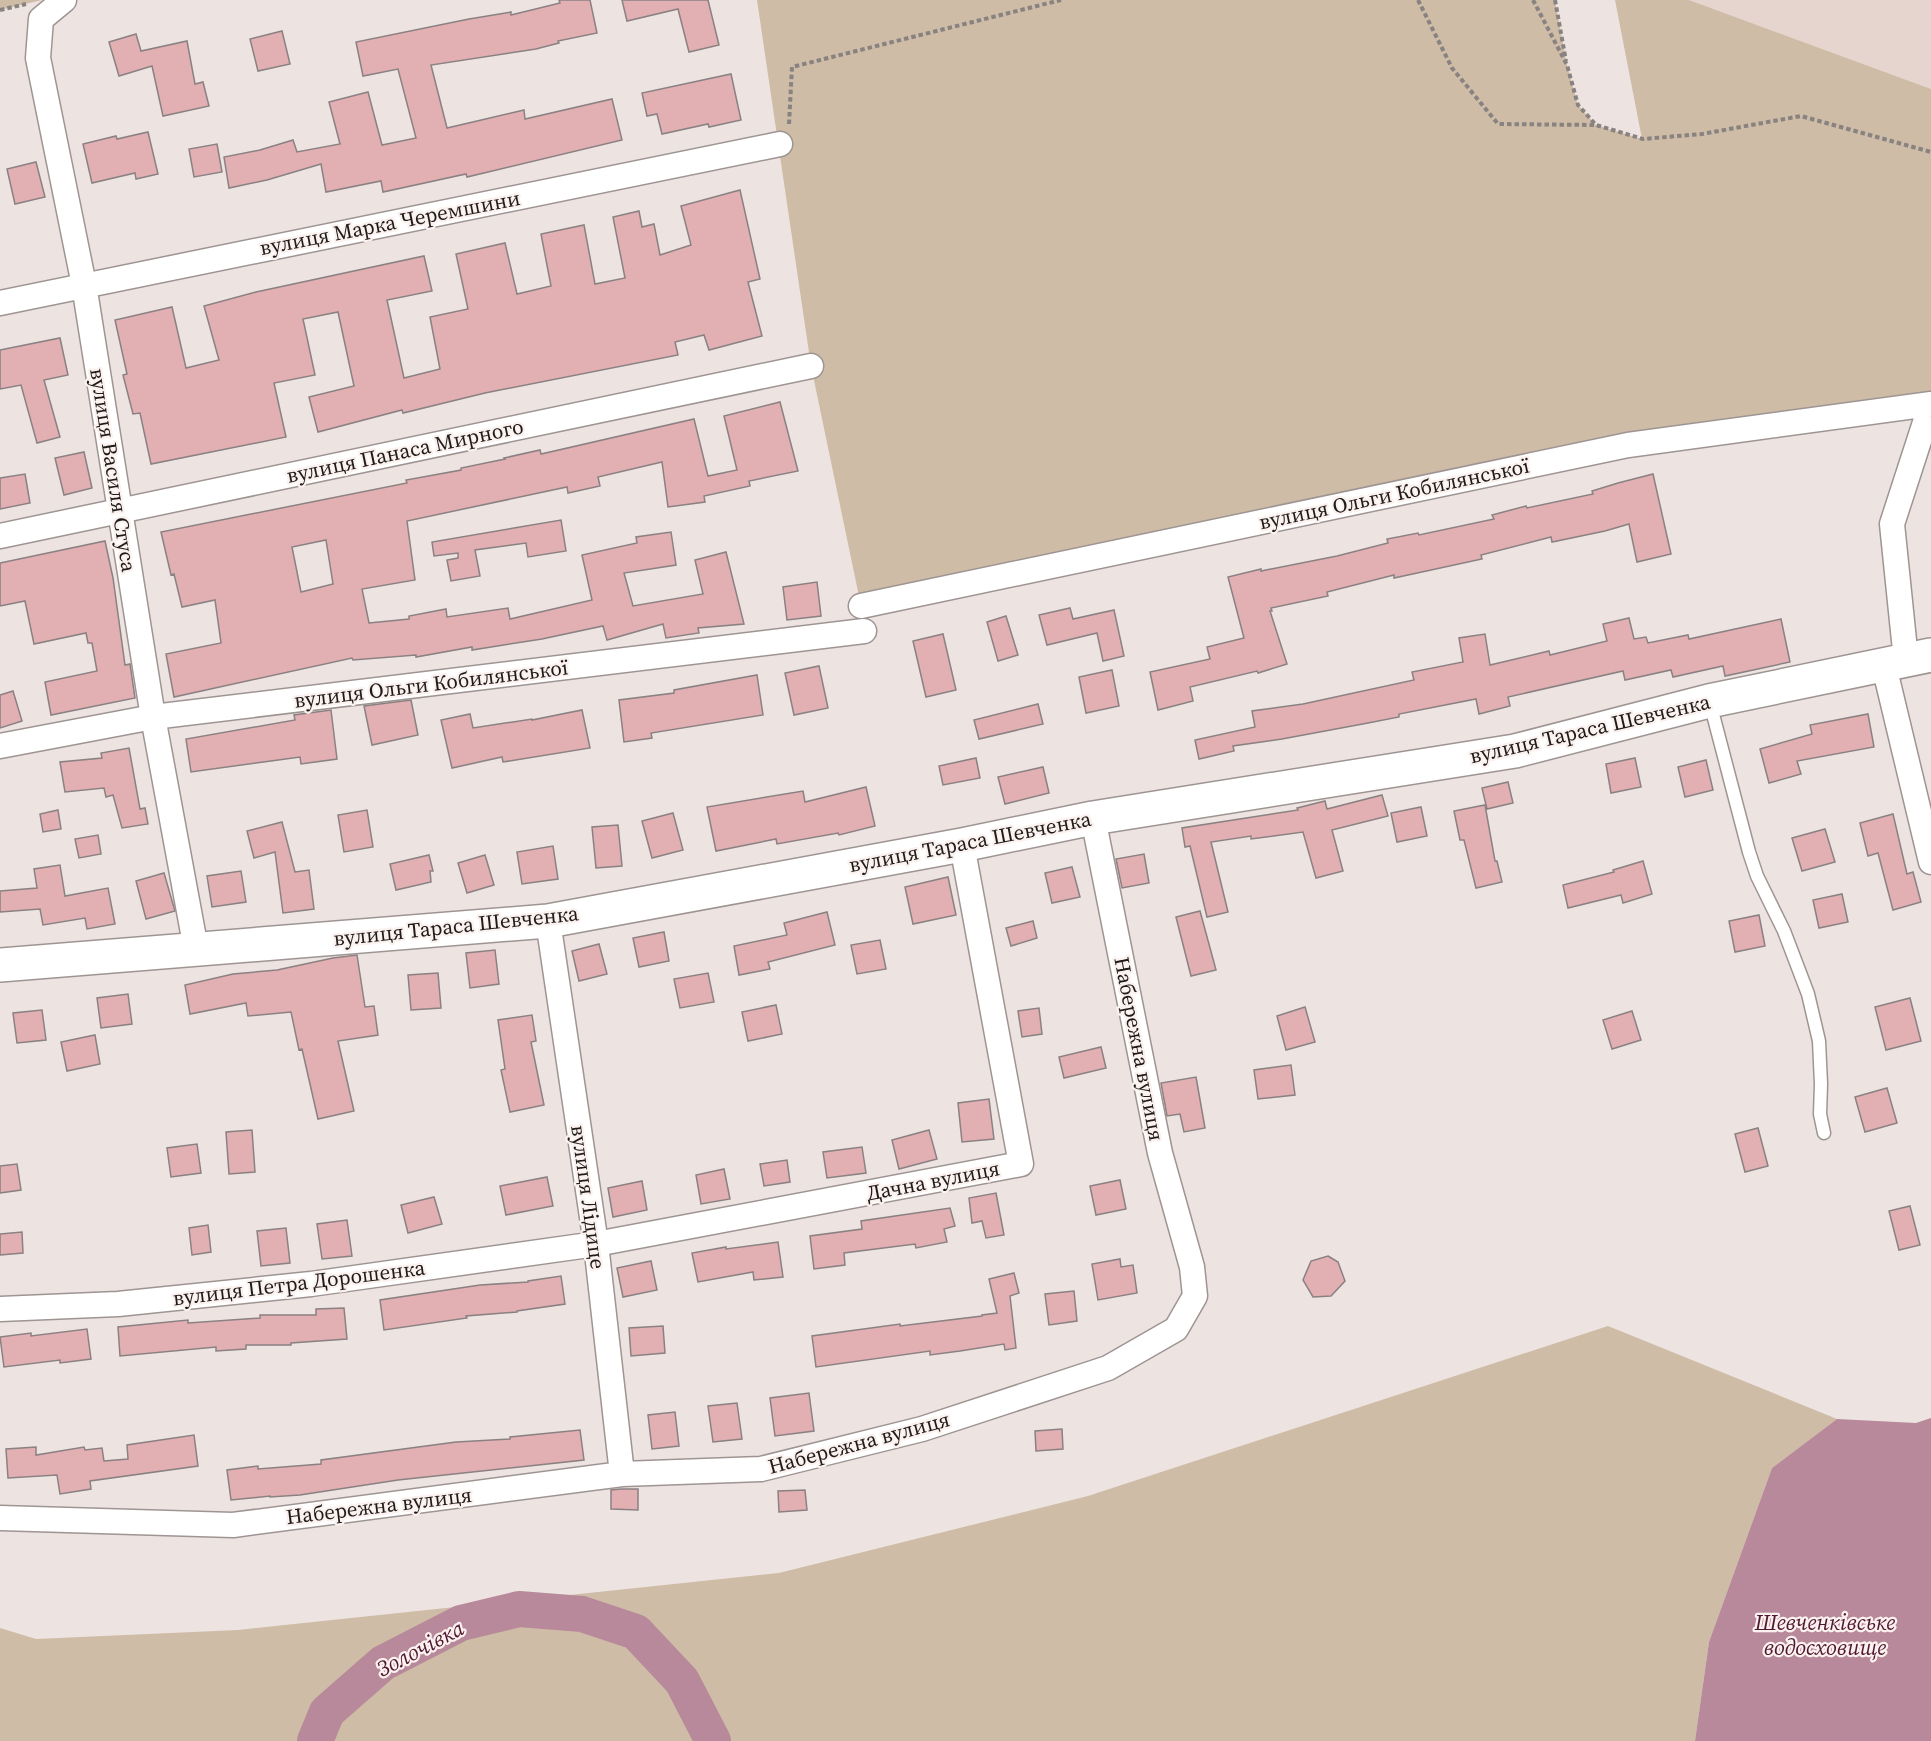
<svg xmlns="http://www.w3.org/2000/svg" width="1931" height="1741" font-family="'Source Serif 4',serif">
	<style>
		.built { fill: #e6d4cf }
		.green { fill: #cebca6 }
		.water { fill: #b7899a }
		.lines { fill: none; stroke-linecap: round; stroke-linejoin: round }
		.river { stroke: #b7899a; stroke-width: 36 }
		.building { fill: #e2afb3; stroke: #8a8182; stroke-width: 1.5; fill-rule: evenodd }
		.lane-casing { stroke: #9e9593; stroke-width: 15 }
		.street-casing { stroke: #9e9593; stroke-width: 27 }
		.secondary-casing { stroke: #9e9593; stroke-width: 36 }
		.path { stroke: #888280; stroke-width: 4; stroke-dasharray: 4.5 3; stroke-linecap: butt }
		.lane { stroke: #fff; stroke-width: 12 }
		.street { stroke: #fff; stroke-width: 24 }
		.secondary { stroke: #fff; stroke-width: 33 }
		.labels { text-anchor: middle; stroke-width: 4.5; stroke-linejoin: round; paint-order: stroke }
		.street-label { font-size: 21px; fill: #1e1b1a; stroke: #fbf1ee }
		.water-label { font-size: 22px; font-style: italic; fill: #501732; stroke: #fbf1ee }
	</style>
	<rect width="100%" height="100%" fill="#ede3e1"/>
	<path class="built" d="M 1689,0 L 1931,0 L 1931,89 Z"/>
	<path class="green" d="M 0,0 L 42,0 L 0,10 Z
		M 757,0 L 1555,0 L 1567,65 L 1578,105 L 1596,125 L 1642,139 L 1615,0 L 1689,0 L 1931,89 L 1931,403 L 1628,445 L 861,606 L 811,366 Z
		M 1608,1326 L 1837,1419 L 1772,1468 L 1709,1642 L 1695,1741 L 0,1741 L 0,1628 L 36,1639 L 238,1630 L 779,1573 L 1088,1496 Z"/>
	<path class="water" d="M 1931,1418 L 1931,1741 L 1695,1741 L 1709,1642 L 1772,1468 L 1837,1419 L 1916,1423 Z"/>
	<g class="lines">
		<path class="river" d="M 315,1741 L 327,1712 L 383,1663 L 461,1623 L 519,1609 L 582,1614 L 636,1632 L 682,1681 L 713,1741"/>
	</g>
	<path class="building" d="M 559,0 L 590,0 L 597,33 L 558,41 L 559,43 L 536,49 L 431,65 L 447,128 L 524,110 L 525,119 L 612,99 L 622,140 L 467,177 L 466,174 L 383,192 L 381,181 L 326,192 L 321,164 L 267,180 L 229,188 L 224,157 L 260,150 L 293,140 L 297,152 L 340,144 L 329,102 L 368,92 L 382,145 L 416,138 L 398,69 L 363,76 L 356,42 L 469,19 L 511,12 L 511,15 L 560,3 Z
		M 622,0 L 708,0 L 719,45 L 689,52 L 678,9 L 627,21 Z
		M 282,31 L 290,64 L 258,71 L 250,39 Z
		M 136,34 L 141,51 L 187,41 L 195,84 L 203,82 L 209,106 L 163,116 L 152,66 L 119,76 L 109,42 Z
		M 731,74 L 741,120 L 709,127 L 708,124 L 662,134 L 657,114 L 647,116 L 642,93 Z
		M 148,132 L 158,174 L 136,179 L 135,173 L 92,183 L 83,144 L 116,136 L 117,139 Z
		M 217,144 L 222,172 L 194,177 L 189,149 Z
		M 36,162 L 45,197 L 15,204 L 7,169 Z
		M 740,190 L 760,279 L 748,282 L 762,336 L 709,350 L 704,335 L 675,342 L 678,355 L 485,393 L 403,413 L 402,410 L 318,432 L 309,397 L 354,386 L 338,312 L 303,319 L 315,375 L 274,383 L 286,437 L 151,464 L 140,413 L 133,414 L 123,375 L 127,374 L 115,320 L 172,307 L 186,368 L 219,360 L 204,306 L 256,292 L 424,256 L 432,291 L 387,300 L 404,378 L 440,369 L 430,317 L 468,309 L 456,254 L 505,243 L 517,294 L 551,286 L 541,234 L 584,225 L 595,284 L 625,278 L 613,217 L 639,211 L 642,227 L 654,224 L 660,255 L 691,245 L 681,206 Z
		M 60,338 L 68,375 L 44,380 L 60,437 L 37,443 L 21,385 L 0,389 L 0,350 Z
		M 780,402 L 798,471 L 749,481 L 750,486 L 704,496 L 705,502 L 668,507 L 662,462 L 598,477 L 600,486 L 568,493 L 567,487 L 407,521 L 415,580 L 362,589 L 369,623 L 409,619 L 409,616 L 446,609 L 447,617 L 508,608 L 510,619 L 592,600 L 582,555 L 637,543 L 636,537 L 671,532 L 676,565 L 624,573 L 633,606 L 703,594 L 695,560 L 726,552 L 744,624 L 698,628 L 699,633 L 666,638 L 663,624 L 607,640 L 603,626 L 542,639 L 472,650 L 472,647 L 416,657 L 416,655 L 353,660 L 352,658 L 174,697 L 166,654 L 221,643 L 215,600 L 182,607 L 174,574 L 171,575 L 161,532 L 407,483 L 406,480 L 461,470 L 461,468 L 505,459 L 504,458 L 540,450 L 541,454 L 694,419 L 708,476 L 737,470 L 724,416 ZM 326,540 L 333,584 L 301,592 L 292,547 Z
		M 84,452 L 92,488 L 64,495 L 55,458 Z
		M 25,474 L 30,503 L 0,509 L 0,478 Z
		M 1653,474 L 1671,554 L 1637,562 L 1629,524 L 1605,531 L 1552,542 L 1551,537 L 1481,555 L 1482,559 L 1394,578 L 1394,575 L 1327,592 L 1328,596 L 1271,608 L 1272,611 L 1270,611 L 1287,664 L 1258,673 L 1257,671 L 1190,687 L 1193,701 L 1158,710 L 1150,672 L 1210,659 L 1207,647 L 1244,638 L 1228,577 L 1261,569 L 1261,571 L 1337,556 L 1388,543 L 1387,539 L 1418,533 L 1419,535 L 1494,519 L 1492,515 L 1526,506 L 1527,508 L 1593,494 L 1592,491 L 1618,483 Z
		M 561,520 L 566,551 L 528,557 L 526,543 L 475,550 L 480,576 L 451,581 L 447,560 L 458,558 L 458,553 L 434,556 L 432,542 Z
		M 105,541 L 113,578 L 125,665 L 130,664 L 135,698 L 51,715 L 45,682 L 97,671 L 92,643 L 88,643 L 86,633 L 34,644 L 25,601 L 0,606 L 0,563 Z
		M 817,582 L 821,616 L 787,620 L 783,587 Z
		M 1070,608 L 1073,619 L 1114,610 L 1124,656 L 1103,661 L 1097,633 L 1047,645 L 1039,615 Z
		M 1006,616 L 1018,655 L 998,661 L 987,622 Z
		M 1629,618 L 1634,639 L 1646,637 L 1648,643 L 1688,635 L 1689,639 L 1781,619 L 1790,662 L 1725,676 L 1723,666 L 1673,677 L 1671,670 L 1625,680 L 1623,671 L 1508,697 L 1510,706 L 1479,714 L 1476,699 L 1399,714 L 1399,717 L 1368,723 L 1282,739 L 1233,746 L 1234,751 L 1199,759 L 1195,740 L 1255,727 L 1252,711 L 1303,704 L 1414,680 L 1412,672 L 1463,662 L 1459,638 L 1485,634 L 1490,665 L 1549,651 L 1550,655 L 1607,641 L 1603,624 Z
		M 943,634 L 956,690 L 926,697 L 913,641 Z
		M 819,666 L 828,708 L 794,715 L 785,673 Z
		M 1112,670 L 1119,706 L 1086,713 L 1079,677 Z
		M 757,675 L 763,715 L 651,733 L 652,738 L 624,742 L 619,700 L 674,693 L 674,690 Z
		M 13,691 L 22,721 L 0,728 L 0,695 Z
		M 411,700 L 418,735 L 372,745 L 364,706 Z
		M 1038,704 L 1043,724 L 979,739 L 974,720 Z
		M 331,710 L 337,759 L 301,764 L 300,757 L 191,772 L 186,739 L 295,720 L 294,715 Z
		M 582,710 L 590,748 L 503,762 L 502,757 L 452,768 L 441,720 L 470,714 L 473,728 L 532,719 L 532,720 Z
		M 1868,714 L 1874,747 L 1797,761 L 1801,774 L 1769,783 L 1760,749 L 1812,734 L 1810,725 Z
		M 129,748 L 140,809 L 145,808 L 148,824 L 122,828 L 113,795 L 106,797 L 104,788 L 65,792 L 60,762 L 102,758 L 101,753 Z
		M 976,758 L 980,778 L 943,785 L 939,766 Z
		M 1635,758 L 1641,787 L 1611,793 L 1606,764 Z
		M 1706,760 L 1713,790 L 1685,797 L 1678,767 Z
		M 1043,767 L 1049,793 L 1005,804 L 998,777 Z
		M 1508,782 L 1513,803 L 1487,809 L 1482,788 Z
		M 866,787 L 875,826 L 839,835 L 838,833 L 777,844 L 776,839 L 716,851 L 707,807 L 803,791 L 805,802 Z
		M 1382,795 L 1388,816 L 1332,830 L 1343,871 L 1316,878 L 1303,832 L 1251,839 L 1251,836 L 1211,842 L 1228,912 L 1207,917 L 1190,846 L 1185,847 L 1182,828 L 1298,810 L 1297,808 L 1325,801 L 1327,809 Z
		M 1485,805 L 1495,861 L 1497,861 L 1502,882 L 1476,888 L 1464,840 L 1460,840 L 1454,811 Z
		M 1421,807 L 1427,836 L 1397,842 L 1391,813 Z
		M 58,810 L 61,829 L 43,832 L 40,814 Z
		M 367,810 L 373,847 L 344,852 L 338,815 Z
		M 673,813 L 683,850 L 652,858 L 642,821 Z
		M 1893,814 L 1907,874 L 1913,872 L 1921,902 L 1893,910 L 1878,853 L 1868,856 L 1860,823 Z
		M 282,822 L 295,872 L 309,870 L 314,909 L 283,913 L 275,852 L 254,858 L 247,831 Z
		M 618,825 L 622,866 L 596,868 L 592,827 Z
		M 1825,829 L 1835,862 L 1802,871 L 1792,838 Z
		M 98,835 L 101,854 L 79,858 L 75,839 Z
		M 553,846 L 558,879 L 522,884 L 517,852 Z
		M 1144,854 L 1149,883 L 1122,888 L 1116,859 Z
		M 429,855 L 433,871 L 430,871 L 431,882 L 396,890 L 390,864 Z
		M 485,855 L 494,885 L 467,893 L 458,863 Z
		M 1643,861 L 1652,894 L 1623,903 L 1621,895 L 1568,908 L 1563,885 L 1614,872 L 1613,870 Z
		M 60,865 L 65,896 L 108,888 L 115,924 L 87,929 L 85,918 L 43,925 L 40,909 L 0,912 L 0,891 L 37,888 L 34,869 Z
		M 1072,867 L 1080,897 L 1052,903 L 1045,873 Z
		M 241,871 L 246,902 L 212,907 L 207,876 Z
		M 164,873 L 175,911 L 146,919 L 136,881 Z
		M 948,877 L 956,915 L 913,924 L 905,887 Z
		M 1842,894 L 1848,922 L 1819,928 L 1813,900 Z
		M 1200,911 L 1216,970 L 1191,976 L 1176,917 Z
		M 827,912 L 835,945 L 768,962 L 770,969 L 739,975 L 734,946 L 787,935 L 784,923 Z
		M 1759,915 L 1765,946 L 1735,952 L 1729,921 Z
		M 1033,921 L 1037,938 L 1011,946 L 1006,928 Z
		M 664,932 L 669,961 L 639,967 L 633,938 Z
		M 880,940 L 886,969 L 857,974 L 851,945 Z
		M 599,944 L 607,974 L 579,981 L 572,951 Z
		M 495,950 L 499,984 L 470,988 L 466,953 Z
		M 357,955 L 365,1007 L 374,1006 L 378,1035 L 338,1041 L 354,1111 L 318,1119 L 302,1049 L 299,1050 L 291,1012 L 248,1016 L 246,1003 L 190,1014 L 185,985 L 233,974 L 277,970 L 333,958 Z
		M 438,973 L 441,1008 L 411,1010 L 408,975 Z
		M 708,973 L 714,1002 L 680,1008 L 674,979 Z
		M 128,994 L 132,1024 L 101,1028 L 97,998 Z
		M 1910,998 L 1921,1041 L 1886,1050 L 1875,1007 Z
		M 776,1005 L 782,1034 L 748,1041 L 742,1012 Z
		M 1305,1007 L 1315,1042 L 1286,1050 L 1277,1016 Z
		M 1039,1008 L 1042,1034 L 1022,1037 L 1018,1011 Z
		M 42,1010 L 46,1040 L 17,1043 L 13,1013 Z
		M 1632,1011 L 1641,1040 L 1612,1049 L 1603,1020 Z
		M 532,1015 L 536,1041 L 531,1042 L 544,1105 L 510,1112 L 501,1070 L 505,1069 L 498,1020 Z
		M 95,1035 L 100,1064 L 67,1071 L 61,1042 Z
		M 1101,1047 L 1106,1068 L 1064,1078 L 1059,1057 Z
		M 1291,1065 L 1295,1095 L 1258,1099 L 1254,1070 Z
		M 1196,1077 L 1205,1128 L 1184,1132 L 1180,1114 L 1167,1116 L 1161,1083 Z
		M 1887,1088 L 1897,1123 L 1865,1132 L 1855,1097 Z
		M 989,1099 L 994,1139 L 962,1142 L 958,1103 Z
		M 1758,1128 L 1768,1166 L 1745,1172 L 1735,1134 Z
		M 252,1130 L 255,1172 L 229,1174 L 226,1132 Z
		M 929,1130 L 937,1159 L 899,1169 L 892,1140 Z
		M 197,1144 L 201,1173 L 171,1177 L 167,1148 Z
		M 862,1147 L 866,1173 L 827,1178 L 823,1152 Z
		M 787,1160 L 790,1182 L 764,1186 L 760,1164 Z
		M 17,1164 L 21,1190 L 0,1193 L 0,1166 Z
		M 724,1169 L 730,1199 L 701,1204 L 696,1175 Z
		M 547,1177 L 553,1206 L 506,1215 L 500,1186 Z
		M 1120,1180 L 1126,1209 L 1096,1215 L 1090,1186 Z
		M 642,1181 L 647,1210 L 613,1217 L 608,1188 Z
		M 996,1193 L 1004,1235 L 986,1238 L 982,1221 L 972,1223 L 969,1198 Z
		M 434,1197 L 442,1224 L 408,1233 L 401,1205 Z
		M 1910,1206 L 1920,1245 L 1899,1250 L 1889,1211 Z
		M 950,1208 L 955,1226 L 944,1229 L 947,1242 L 916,1248 L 915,1244 L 844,1253 L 845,1265 L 814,1269 L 810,1236 L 862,1229 L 861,1221 Z
		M 347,1220 L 352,1256 L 322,1259 L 317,1224 Z
		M 208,1225 L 211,1252 L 192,1255 L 189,1228 Z
		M 286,1228 L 290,1263 L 261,1266 L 257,1231 Z
		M 22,1232 L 23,1253 L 0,1255 L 0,1234 Z
		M 778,1242 L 783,1277 L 754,1280 L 753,1272 L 698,1282 L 692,1253 L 726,1247 L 726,1249 Z
		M 1328,1256 L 1338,1262 L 1345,1281 L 1331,1296 L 1313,1297 L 1303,1280 L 1311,1261 Z
		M 1120,1259 L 1121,1267 L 1133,1265 L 1137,1293 L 1098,1300 L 1092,1264 Z
		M 651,1261 L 657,1290 L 623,1297 L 617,1268 Z
		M 1014,1273 L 1019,1293 L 1010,1296 L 1016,1348 L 1005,1350 L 1004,1344 L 960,1351 L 930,1355 L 930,1351 L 816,1367 L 812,1336 L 900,1324 L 900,1326 L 982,1316 L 982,1315 L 997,1313 L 989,1279 Z
		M 561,1276 L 565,1304 L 517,1311 L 517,1312 L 466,1316 L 467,1318 L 384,1330 L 380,1300 L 480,1285 L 528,1282 L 528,1281 Z
		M 1074,1291 L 1077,1321 L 1049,1325 L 1045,1294 Z
		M 344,1308 L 347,1339 L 291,1343 L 291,1345 L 246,1345 L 246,1349 L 216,1351 L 216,1347 L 120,1356 L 118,1327 L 188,1320 L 188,1323 L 260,1318 L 260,1315 L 316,1315 L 316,1309 Z
		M 663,1326 L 665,1353 L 631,1356 L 629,1328 Z
		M 87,1329 L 91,1359 L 60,1363 L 60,1360 L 4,1367 L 0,1337 L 31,1333 L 31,1336 Z
		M 809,1393 L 814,1431 L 775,1436 L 770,1398 Z
		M 737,1403 L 742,1439 L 713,1442 L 708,1406 Z
		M 675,1412 L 679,1446 L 652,1449 L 648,1415 Z
		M 1062,1429 L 1063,1449 L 1036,1451 L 1035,1431 Z
		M 580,1430 L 584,1460 L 398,1480 L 300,1495 L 270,1497 L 270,1496 L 231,1500 L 227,1470 L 258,1466 L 258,1469 L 321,1464 L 321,1460 L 456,1442 L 510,1439 L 510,1437 Z
		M 194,1435 L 198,1466 L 90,1481 L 91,1489 L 60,1494 L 57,1475 L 8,1478 L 6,1449 L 36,1447 L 36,1455 L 84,1447 L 85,1450 L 102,1448 L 104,1461 L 128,1459 L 127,1445 Z
		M 621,1489 L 638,1489 L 638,1510 L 611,1509 L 611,1490 Z
		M 805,1490 L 807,1510 L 779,1512 L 778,1491 Z"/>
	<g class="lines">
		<g class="lane-casing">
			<path id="lane" d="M 1710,703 L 1749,852 L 1757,876 L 1784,931 L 1808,994 L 1819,1041 L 1821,1084 L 1820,1114 L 1824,1133"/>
		</g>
		<g class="street-casing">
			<path id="street" d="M 64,0 L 41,19 L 38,58 L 84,285 L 153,717 L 196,949
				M 0,303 L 780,144
				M 0,536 L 811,366
				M 861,606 L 1628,445 L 1931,404 L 1892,524 L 1906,660
				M 1884,666 L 1931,862
				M 0,746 L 153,717 L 864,631
				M 548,921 L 596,1244 L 622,1474
				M 0,1309 L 118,1304 L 311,1284 L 596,1244 L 1021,1164 L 962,845
				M 0,1518 L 233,1525 L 622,1474 L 761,1469 L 922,1429 L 1108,1368 L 1176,1329 L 1195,1296 L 1192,1267 L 1160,1153 L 1093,818"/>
		</g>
		<g class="secondary-casing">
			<path id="secondary" d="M 0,965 L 548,921 L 962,845 L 1093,818 L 1515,751 L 1709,701 L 1931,655"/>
		</g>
		<path class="path" d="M 1418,0 L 1452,68 L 1498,124 L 1595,125
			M 1533,0 L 1567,65 L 1578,105 L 1596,125 L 1643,139 L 1702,134 L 1801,116 L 1931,152
			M 1555,0 L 1566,61
			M 0,10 L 26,4
			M 789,124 L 792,67 L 1061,0"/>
		<use href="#lane" class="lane"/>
		<use href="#street" class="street"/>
		<use href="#secondary" class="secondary"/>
	</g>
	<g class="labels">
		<g class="street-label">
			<text transform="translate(390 223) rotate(-11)" y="7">вулиця Марка Черемшини</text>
			<text transform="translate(405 451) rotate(-12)" y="7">вулиця Панаса Мирного</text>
			<text transform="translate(113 470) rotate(81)" y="7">вулиця Василя Стуса</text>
			<text transform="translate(1394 494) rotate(-12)" y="7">вулиця Ольги Кобилянської</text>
			<text transform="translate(431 684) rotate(-7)" y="7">вулиця Ольги Кобилянської</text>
			<text transform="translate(1590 729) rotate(-13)" y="7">вулиця Тараса Шевченка</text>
			<text transform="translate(970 842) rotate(-11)" y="7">вулиця Тараса Шевченка</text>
			<text transform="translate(456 926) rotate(-6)" y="7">вулиця Тараса Шевченка</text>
			<text transform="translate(1139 1049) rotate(79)" y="7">Набережна вулиця</text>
			<text transform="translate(933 1181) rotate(-11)" y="7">Дачна вулиця</text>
			<text transform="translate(588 1197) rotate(82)" y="7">вулиця Лідице</text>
			<text transform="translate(299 1283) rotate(-7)" y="7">вулиця Петра Дорошенка</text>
			<text transform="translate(859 1443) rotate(-15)" y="7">Набережна вулиця</text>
			<text transform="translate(379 1506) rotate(-7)" y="7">Набережна вулиця</text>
		</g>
		<g class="water-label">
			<text x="1825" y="1630">Шевченківське<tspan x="1825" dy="25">водосховище</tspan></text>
			<text transform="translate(420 1648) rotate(-28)" y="8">Золочівка</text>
		</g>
	</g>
</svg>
